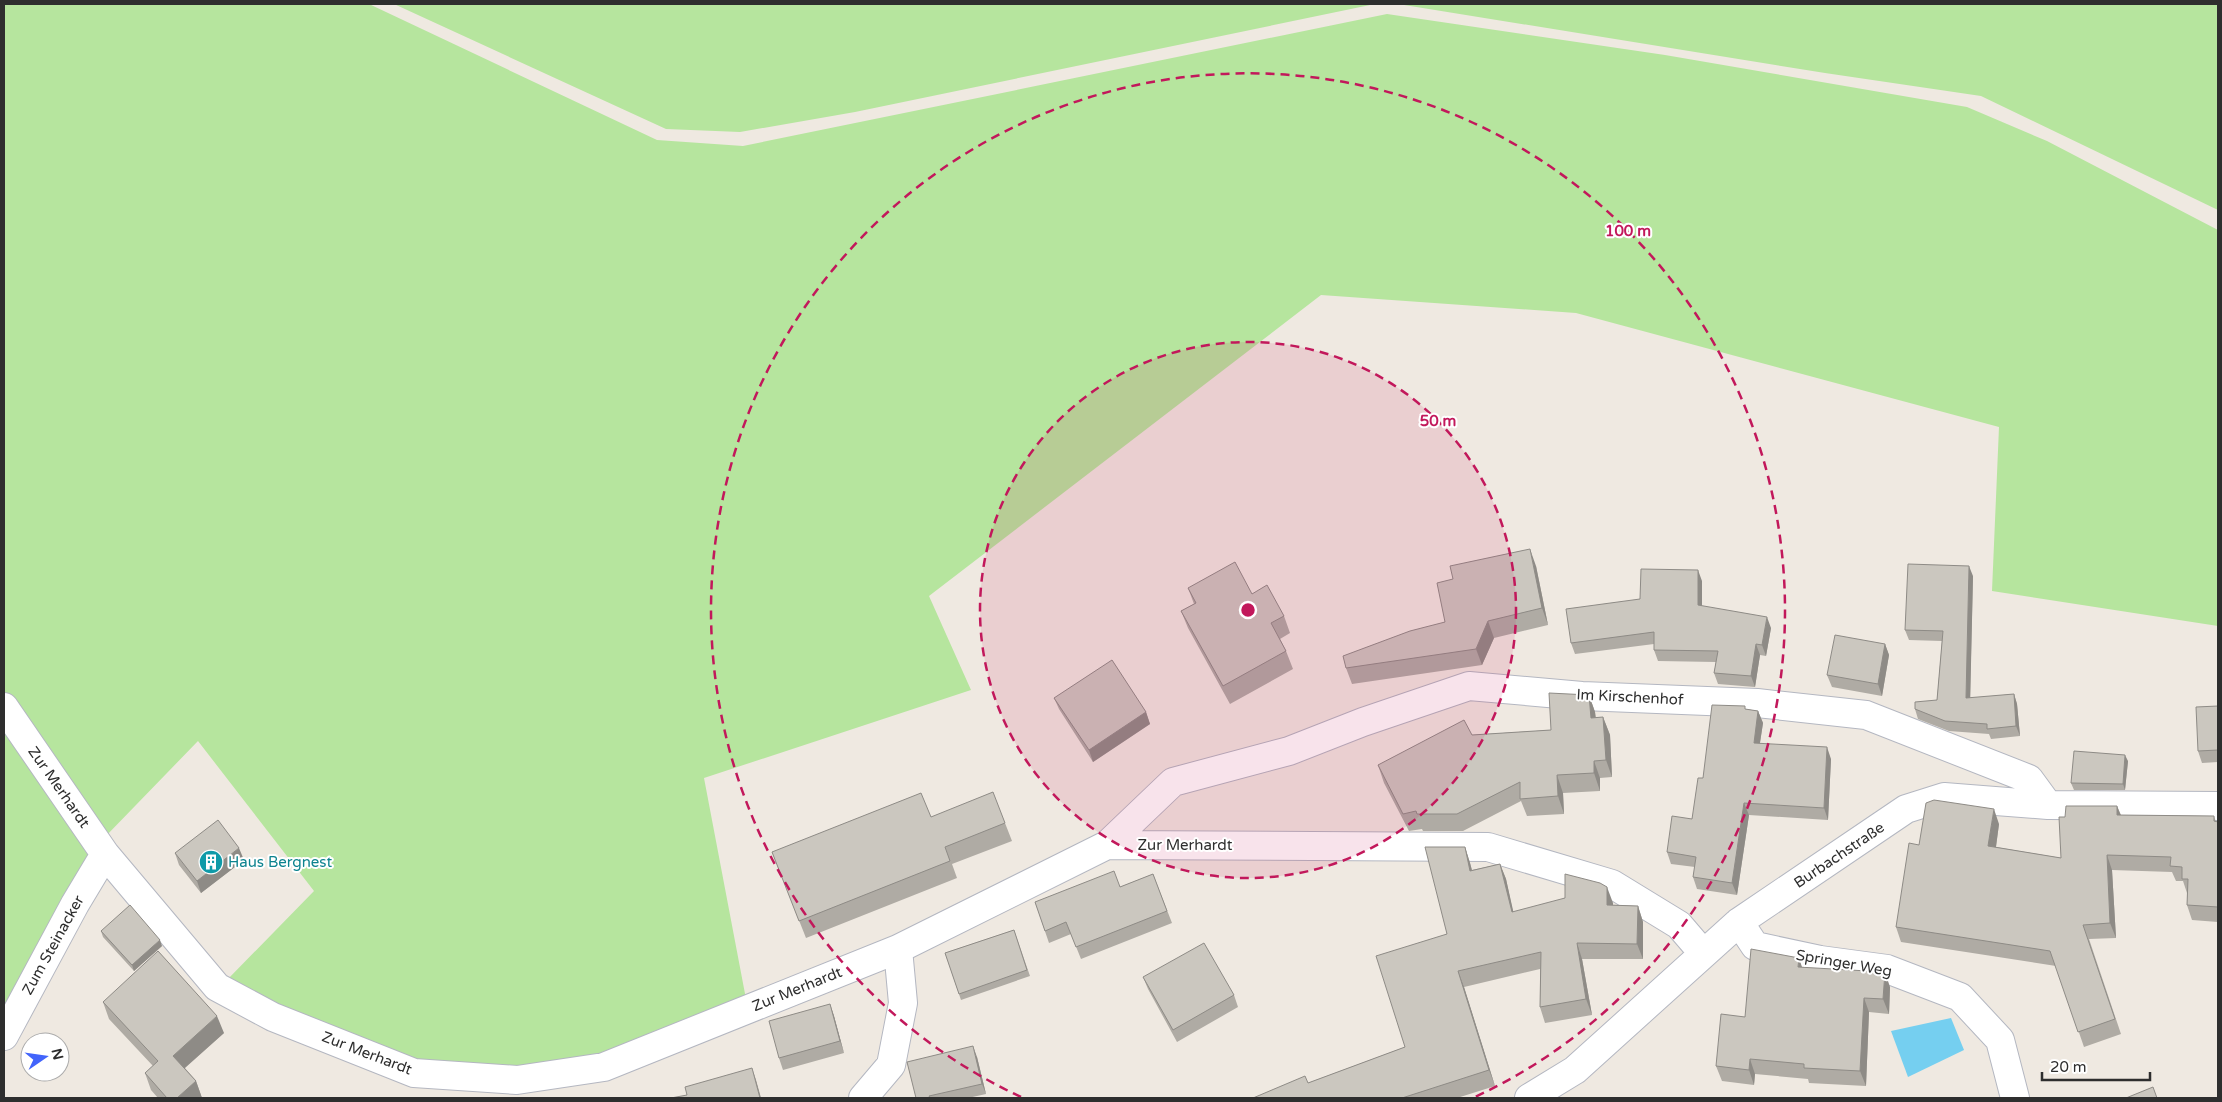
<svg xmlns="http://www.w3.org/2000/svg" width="2222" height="1102" font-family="'Varela Round',sans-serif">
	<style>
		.green { fill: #b6e59e }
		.water { fill: #75cff0 }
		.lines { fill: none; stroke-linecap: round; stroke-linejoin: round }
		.minor-casing { stroke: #b4b7c1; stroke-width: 30 }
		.minor { stroke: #fff; stroke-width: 28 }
		.wall { fill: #afaba4 }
		.shaded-wall { fill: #8e8b86 }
		.building { fill: #cbc7bf; stroke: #8e8b86 }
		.ring { fill: none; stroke: #c2185b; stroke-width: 2.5; stroke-dasharray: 9 6 }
		.labels { text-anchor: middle; stroke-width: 4; stroke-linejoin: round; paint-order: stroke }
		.street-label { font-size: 15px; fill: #2e2e2e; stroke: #fff }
		.culture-label { font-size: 15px; fill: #0d838f; stroke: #fff; text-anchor: start }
		.centre { fill: #c2185b; stroke: #fff; stroke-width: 2.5 }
		.ring-label { font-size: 15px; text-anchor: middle; font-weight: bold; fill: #c2185b; stroke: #fff; stroke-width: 4; stroke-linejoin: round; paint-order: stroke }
	</style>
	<rect width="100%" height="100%" fill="#efe9e1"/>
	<path class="green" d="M 4,4 L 369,4 L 657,140 L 743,146 L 1387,14 L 1665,55 L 1967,107 L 2047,141 L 2218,230 L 2218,626 L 1992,591 L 1999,427 L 1576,313 L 1321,295 L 929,596 L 971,690 L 704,778 L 746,999 L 602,1062 L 526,1071 L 414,1065 L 279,1012 L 227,980 L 314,891 L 198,741 L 104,838 L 4,695 Z
		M 394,4 L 1375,4 L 855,112 L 740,132 L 666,129 Z
		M 1398,4 L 2218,4 L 2218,210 L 1981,96 L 1825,73 Z
		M 4,720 L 98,854 L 4,1023 Z"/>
	<path class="water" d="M 1951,1018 L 1964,1050 L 1908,1077 L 1891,1031 Z"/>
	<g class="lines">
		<g class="minor-casing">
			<path id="minor" d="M 4,707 L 105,854 L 217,987 L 273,1017 L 414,1073 L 517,1080 L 604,1067 L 898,949 L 1107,845 L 1488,847 L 1612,884 L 1679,925 L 1703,953
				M 1107,845 L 1173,782 L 1289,751 L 1363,722 L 1469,686 L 1582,696 L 1757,703 L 1866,715 L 2029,779 L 2048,805
				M 1739,922 L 1755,946 L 1820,960 L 1887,969 L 1960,997 L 2000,1040 L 2015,1098
				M 4,1036 L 75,904 L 105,854
				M 863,1098 L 891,1065 L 903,1003 L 898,949
				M 1529,1098 L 1575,1070 L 1739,922 L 1906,809 L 1944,797 L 2048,805 L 2218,806"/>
		</g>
		<use href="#minor" class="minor"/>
	</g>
	<path class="wall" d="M 1536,566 L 1548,625 L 1494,638 L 1482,665 L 1352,684 L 1346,668 L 1445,622 Z
		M 1973,576 L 1970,698 L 2014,694 L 2017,704 L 2020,736 L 1991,739 L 1989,734 L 1949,731 L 1918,719 L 1915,709 L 1937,700 L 1942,641 L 1909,640 L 1905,630 Z
		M 1702,581 L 1702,606 L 1771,628 L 1766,656 L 1760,655 L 1755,687 L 1718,684 L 1714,673 L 1716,662 L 1658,661 L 1654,650 L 1654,644 L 1575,654 L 1571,643 L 1640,599 Z
		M 1188,588 L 1284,616 L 1290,633 L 1280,639 L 1286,651 L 1293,669 L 1230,704 L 1188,628 L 1181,611 L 1194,604 Z
		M 1885,644 L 1889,655 L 1882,696 L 1832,687 L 1827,675 Z
		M 1589,695 L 1595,712 L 1596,718 L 1603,717 L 1610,735 L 1612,777 L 1600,778 L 1600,791 L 1563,793 L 1564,814 L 1527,816 L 1521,801 L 1463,831 L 1423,831 L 1422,829 L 1409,831 L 1384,783 L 1378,765 L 1472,735 L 1551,730 Z
		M 1054,698 L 1146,712 L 1150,724 L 1093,762 L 1059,709 Z
		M 2218,706 L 2218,762 L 2202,763 L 2198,751 Z
		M 1746,709 L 1758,711 L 1763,723 L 1760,743 L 1831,759 L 1828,820 L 1749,815 L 1737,895 L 1697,889 L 1693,877 L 1695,867 L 1671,864 L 1667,852 L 1692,819 L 1703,778 Z
		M 2128,761 L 2125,790 L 2074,790 L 2071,783 Z
		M 2117,806 L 2121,815 L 2214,816 L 2216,822 L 2218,822 L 2218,922 L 2192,920 L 2187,905 L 2187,893 L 2183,881 L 2176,881 L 2172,872 L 2112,870 L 2116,938 L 2089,939 L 2121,1034 L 2084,1047 L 2056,966 L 1901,942 L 1896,927 L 1919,845 L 1999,824 L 1996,847 L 2061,858 L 2065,817 Z
		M 931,817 L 1005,823 L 1012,841 L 952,864 L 957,878 L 806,938 L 772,852 Z
		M 1465,847 L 1470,863 L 1472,870 L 1500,864 L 1506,879 L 1513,912 L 1613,903 L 1613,905 L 1638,906 L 1643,922 L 1643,959 L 1582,959 L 1592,1015 L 1545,1023 L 1540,1007 L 1540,969 L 1464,987 L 1495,1086 L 1457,1098 L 1253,1098 L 1308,1083 L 1405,1047 L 1447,934 Z
		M 175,853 L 244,860 L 201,893 L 179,865 Z
		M 1153,874 L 1172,923 L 1081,959 L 1071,934 L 1049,943 L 1035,902 L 1120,887 Z
		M 1014,930 L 1030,976 L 961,1000 L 945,953 Z
		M 101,931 L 162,946 L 134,971 L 103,937 Z
		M 1802,967 L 1890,987 L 1889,1014 L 1869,1012 L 1866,1086 L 1809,1083 L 1808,1079 L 1755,1074 L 1754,1085 L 1722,1081 L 1716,1066 L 1745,1017 Z
		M 1143,977 L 1234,995 L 1238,1007 L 1177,1042 L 1148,989 Z
		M 103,1002 L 224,1033 L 185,1068 L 196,1081 L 202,1098 L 158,1098 L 151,1090 L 145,1073 L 153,1066 L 109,1019 Z
		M 830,1004 L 834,1016 L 844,1053 L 783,1070 L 779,1058 Z
		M 977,1057 L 986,1094 L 968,1098 L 916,1098 Z"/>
	<path class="shaded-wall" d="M 1530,549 L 1536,566 L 1548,625 L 1542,608 Z
		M 1969,566 L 1973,576 L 1970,708 L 1966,698 Z
		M 1698,570 L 1702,581 L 1702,616 L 1698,605 Z
		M 1767,617 L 1771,628 L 1766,656 L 1762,645 Z
		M 1488,621 L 1494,638 L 1482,665 L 1476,649 Z
		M 1756,644 L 1760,655 L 1755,687 L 1751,676 Z
		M 1885,644 L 1889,655 L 1882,696 L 1878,684 Z
		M 2014,694 L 2017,704 L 2020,736 L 2016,726 Z
		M 1589,695 L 1595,712 L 1597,735 L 1591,718 Z
		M 1758,711 L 1763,723 L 1758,755 L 1754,743 Z
		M 1146,712 L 1150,724 L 1093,762 L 1089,750 Z
		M 1603,717 L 1610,735 L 1612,777 L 1606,760 Z
		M 1827,747 L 1831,759 L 1828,820 L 1824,808 Z
		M 2125,755 L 2128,761 L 2125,790 L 2123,784 Z
		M 1594,761 L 1600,778 L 1600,791 L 1594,773 Z
		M 1557,775 L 1563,793 L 1564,814 L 1558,796 Z
		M 1744,803 L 1749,815 L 1737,895 L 1732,883 Z
		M 2117,806 L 2123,821 L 2117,815 Z
		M 1994,809 L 1999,824 L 1994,861 L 1988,846 Z
		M 1465,847 L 1470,863 L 1476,887 L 1470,871 Z
		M 239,848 L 244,860 L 201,893 L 197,881 Z
		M 2107,855 L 2112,870 L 2116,938 L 2110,923 Z
		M 1500,864 L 1506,879 L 1517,928 L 1512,912 Z
		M 1607,887 L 1613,903 L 1613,920 L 1607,905 Z
		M 1638,906 L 1643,922 L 1643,959 L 1637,944 Z
		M 160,940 L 162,946 L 134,971 L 132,965 Z
		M 1577,943 L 1582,959 L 1592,1015 L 1586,999 Z
		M 1799,958 L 1804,973 L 1798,967 Z
		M 1458,971 L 1464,987 L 1495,1086 L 1489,1070 Z
		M 1885,972 L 1890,987 L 1889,1014 L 1883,999 Z
		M 1864,998 L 1869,1012 L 1866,1086 L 1860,1071 Z
		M 830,1004 L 834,1016 L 844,1053 L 840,1041 Z
		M 217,1016 L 224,1033 L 179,1073 L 173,1056 Z
		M 973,1046 L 977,1057 L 986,1094 L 982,1084 Z
		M 1750,1059 L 1755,1074 L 1754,1085 L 1749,1070 Z
		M 752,1068 L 756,1080 L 761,1098 L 760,1098 Z
		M 196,1081 L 202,1098 L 177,1098 Z"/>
	<path class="building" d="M 1530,549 L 1542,608 L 1488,621 L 1476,649 L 1346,668 L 1343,656 L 1410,631 L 1445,622 L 1437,583 L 1453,579 L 1450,566 Z
		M 1235,562 L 1252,594 L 1267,585 L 1284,616 L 1271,623 L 1286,651 L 1223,686 L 1181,611 L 1196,603 L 1188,588 Z
		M 1908,564 L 1969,566 L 1966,698 L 2014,694 L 2016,726 L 1987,729 L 1987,724 L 1945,721 L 1915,709 L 1915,702 L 1937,700 L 1943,631 L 1905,630 Z
		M 1641,569 L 1698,570 L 1698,605 L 1767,617 L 1762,645 L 1756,644 L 1751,676 L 1714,673 L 1718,651 L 1654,650 L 1654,632 L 1571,643 L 1566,609 L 1640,599 Z
		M 1835,635 L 1885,644 L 1878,684 L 1827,675 Z
		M 1112,660 L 1146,712 L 1089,750 L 1054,698 Z
		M 1549,693 L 1589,695 L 1591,718 L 1603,717 L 1606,760 L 1594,761 L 1594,773 L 1557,775 L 1558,796 L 1520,799 L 1520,782 L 1457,814 L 1417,814 L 1416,811 L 1403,814 L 1378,765 L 1464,720 L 1472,735 L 1551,730 Z
		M 1712,705 L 1745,706 L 1745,709 L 1758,711 L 1754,743 L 1827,747 L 1824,808 L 1744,803 L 1732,883 L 1693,877 L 1696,857 L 1667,852 L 1672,816 L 1692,819 L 1698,778 L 1703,778 Z
		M 2218,706 L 2218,750 L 2198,751 L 2196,707 Z
		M 2074,751 L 2125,755 L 2123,784 L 2071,783 Z
		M 993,792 L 1005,823 L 945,847 L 950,861 L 799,921 L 772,852 L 921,793 L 931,817 Z
		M 1934,800 L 1994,809 L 1988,846 L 2061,858 L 2059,817 L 2065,817 L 2066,806 L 2117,806 L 2117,815 L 2214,816 L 2214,821 L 2218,822 L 2218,907 L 2187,905 L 2188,879 L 2182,879 L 2182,867 L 2170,866 L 2171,857 L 2107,855 L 2110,923 L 2083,925 L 2115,1019 L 2078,1032 L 2050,951 L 1896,927 L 1909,843 L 1919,845 L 1926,803 Z
		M 218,820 L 239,848 L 197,881 L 175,853 Z
		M 1425,847 L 1465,847 L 1470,871 L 1500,864 L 1512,912 L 1565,898 L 1565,874 L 1600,883 L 1607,887 L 1607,905 L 1638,906 L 1637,944 L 1577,943 L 1586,999 L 1540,1007 L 1541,952 L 1458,971 L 1489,1070 L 1402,1098 L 1253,1098 L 1305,1076 L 1308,1083 L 1405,1047 L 1376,956 L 1447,934 Z
		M 1114,871 L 1120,887 L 1153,874 L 1167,911 L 1076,947 L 1066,922 L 1045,931 L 1035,902 Z
		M 130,905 L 160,940 L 132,965 L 101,931 Z
		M 1014,930 L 1027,970 L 959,994 L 945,953 Z
		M 1204,943 L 1234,995 L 1173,1030 L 1143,977 Z
		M 1751,949 L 1799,958 L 1798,967 L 1885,972 L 1883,999 L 1864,998 L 1860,1071 L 1804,1068 L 1804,1064 L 1750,1059 L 1749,1070 L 1716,1066 L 1721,1014 L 1745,1017 Z
		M 158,951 L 217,1016 L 173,1056 L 196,1081 L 177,1098 L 167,1098 L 145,1073 L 158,1061 L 103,1002 Z
		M 830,1004 L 840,1041 L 779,1058 L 769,1021 Z
		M 973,1046 L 982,1084 L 929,1096 L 930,1098 L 916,1098 L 907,1062 Z
		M 752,1068 L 760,1098 L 671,1098 L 687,1095 L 685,1087 Z
		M 2153,1087 L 2157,1098 L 2126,1098 Z"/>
	<circle cx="1248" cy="610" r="268" fill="#c2185b" fill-opacity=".12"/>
	<g class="ring">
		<circle cx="1248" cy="610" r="268"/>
		<path d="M1021 1097A537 537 0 1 1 1475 1097"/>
	</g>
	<defs>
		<g id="building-disc" transform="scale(1.25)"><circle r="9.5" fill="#0f9aa8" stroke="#fff"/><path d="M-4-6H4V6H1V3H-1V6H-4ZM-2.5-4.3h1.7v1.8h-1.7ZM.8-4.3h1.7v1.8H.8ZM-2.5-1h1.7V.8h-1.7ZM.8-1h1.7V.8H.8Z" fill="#fff"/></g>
	</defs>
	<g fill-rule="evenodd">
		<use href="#building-disc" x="211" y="862"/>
	</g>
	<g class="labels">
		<g class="street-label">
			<text transform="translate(1630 697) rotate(3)" y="5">Im Kirschenhof</text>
			<text transform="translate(59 787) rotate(55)" y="5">Zur Merhardt</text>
			<text x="1185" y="850">Zur Merhardt</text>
			<text transform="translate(1839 855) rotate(-34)" y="5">Burbachstraße</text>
			<text transform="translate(53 945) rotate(-61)" y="5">Zum Steinacker</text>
			<text transform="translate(1844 963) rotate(10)" y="5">Springer Weg</text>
			<text transform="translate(797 989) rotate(-22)" y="5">Zur Merhardt</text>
			<text transform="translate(367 1053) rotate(21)" y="5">Zur Merhardt</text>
		</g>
		<g class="culture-label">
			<text x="228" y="867">Haus Bergnest</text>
		</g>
	</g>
	<circle cx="1248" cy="610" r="8" class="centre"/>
	<g class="ring-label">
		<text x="1628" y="236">100 m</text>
		<text x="1438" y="426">50 m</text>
	</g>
	<rect width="2222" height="1102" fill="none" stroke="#2e2e2e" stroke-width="10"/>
	<g transform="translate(45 1057) rotate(77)"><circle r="24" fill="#ffffff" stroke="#ababab"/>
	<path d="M0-4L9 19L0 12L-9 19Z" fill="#4264fb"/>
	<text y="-8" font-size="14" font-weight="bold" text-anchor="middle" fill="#2e2e2e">N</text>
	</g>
	<path d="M2042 1072v8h108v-8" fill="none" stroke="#2e2e2e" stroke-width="2.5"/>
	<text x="2050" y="1072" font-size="15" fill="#2e2e2e" stroke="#ffffff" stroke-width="4" paint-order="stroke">20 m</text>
</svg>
